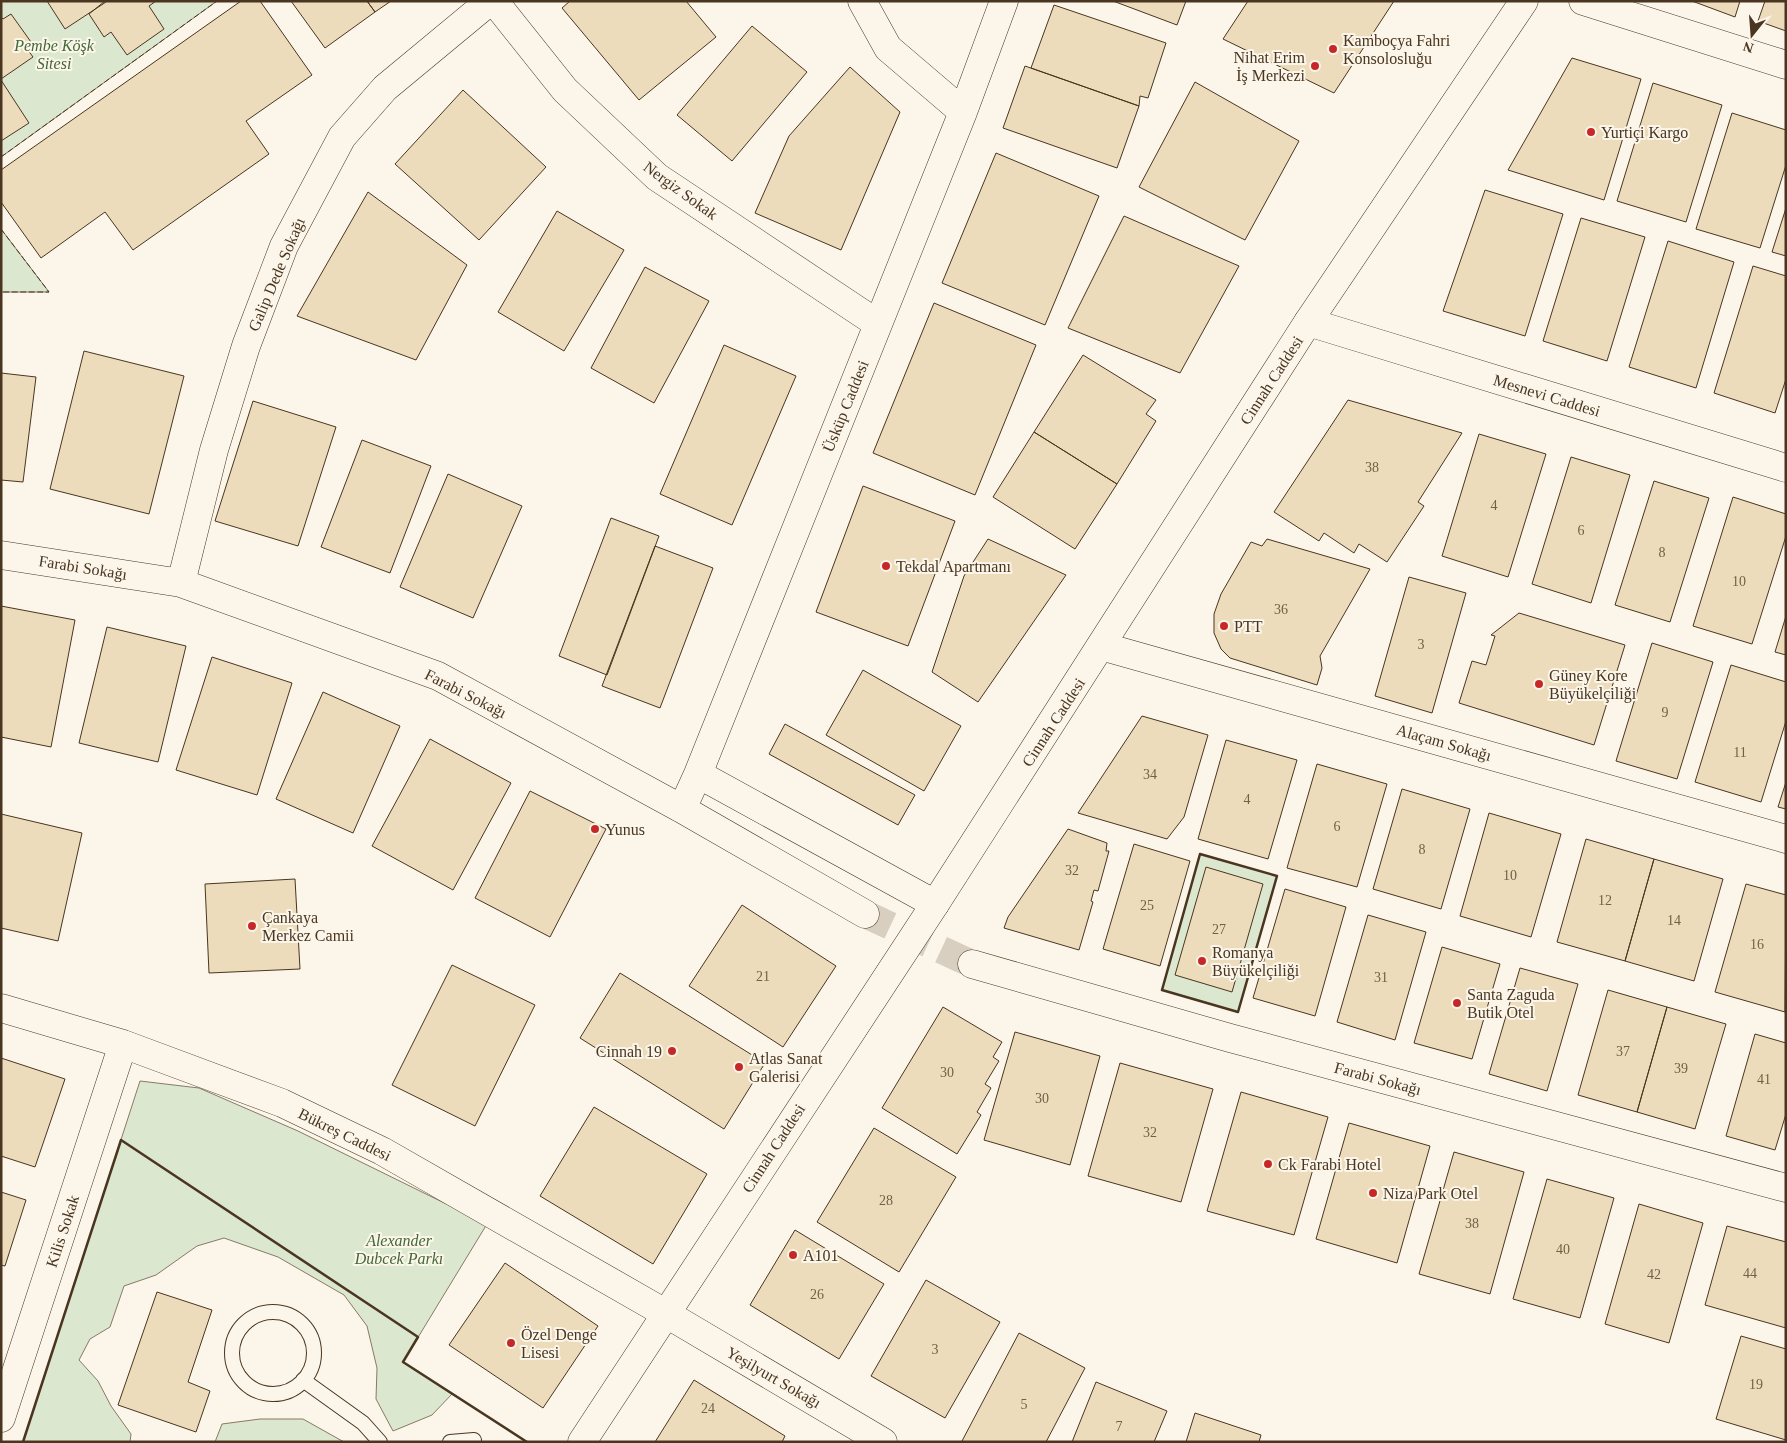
<svg xmlns="http://www.w3.org/2000/svg" width="1787" height="1443" font-family="'Times New Roman',serif">
	<style>
		.green { fill: #dce7d0; stroke: #887966 }
		.building { fill: #ecdcbc; stroke: #4a3520 }
		.lines { fill: none; stroke-linecap: round; stroke-linejoin: round }
		.street-tunnel { stroke: #d8cfc1; stroke-width: 28; stroke-dasharray: 28 14; stroke-linecap: butt }
		.lane-casing { stroke: #4a3520; stroke-width: 16 }
		.street-casing { stroke: #4a3520; stroke-width: 29 }
		.primary-casing { stroke: #4a3520; stroke-width: 29 }
		.lane { stroke: #fbf6e9; stroke-width: 14 }
		.street { stroke: #fbf6e9; stroke-width: 28 }
		.primary { stroke: #fbf6e9; stroke-width: 28 }
		.fence { stroke: #4a3520; stroke-width: 1; stroke-dasharray: 6 2.5; stroke-linecap: butt }
		.wall { stroke: #4a3520; stroke-width: 2.5 }
		.poi-dot { fill: #c62828; stroke: #fbf6e9; stroke-width: 2 }
		.labels { text-anchor: middle; stroke-width: 4; stroke-linejoin: round; paint-order: stroke }
		.number-label { font-size: 14px; fill: #725f47 }
		.poi-label { font-size: 16px; fill: #4a3520; stroke: #fbf6e9; text-anchor: start }
		.park-label { font-size: 16px; font-style: italic; fill: #436837; stroke: #fbf6e9 }
		.street-label { font-size: 16px; fill: #4a3520; stroke: #fbf6e9 }
	</style>
	<rect width="100%" height="100%" fill="#fbf6e9"/>
	<path class="green" d="M 1,1 L 217,1 L 1,157 Z
		M 1,229 L 49,292 L 1,292 Z
		M 1200,854 L 1277,876 L 1238,1012 L 1162,990 Z
		M 140,1081 L 199,1088 L 298,1131 L 487,1224 L 403,1362 L 452,1394 L 432,1415 L 393,1431 L 376,1399 L 377,1368 L 367,1326 L 344,1295 L 278,1257 L 224,1238 L 197,1246 L 156,1275 L 124,1286 L 110,1327 L 90,1339 L 79,1360 L 98,1381 L 111,1406 L 131,1434 L 130,1442 L 23,1442 Z
		M 260,1419 L 303,1419 L 344,1442 L 215,1442 L 222,1424 Z"/>
	<path class="building" d="M 47,1 L 105,1 L 106,2 L 65,29 Z
		M 105,1 L 156,1 L 149,6 L 164,29 L 127,55 L 111,32 L 104,37 L 89,14 Z
		M 241,1 L 260,1 L 312,75 L 246,121 L 269,154 L 133,250 L 105,212 L 41,258 L 1,202 L 1,170 Z
		M 291,1 L 367,1 L 375,12 L 325,48 Z
		M 367,1 L 391,1 L 375,12 Z
		M 570,1 L 686,1 L 716,37 L 639,100 L 562,8 Z
		M 1113,1 L 1186,1 L 1177,25 Z
		M 1248,1 L 1394,1 L 1334,93 L 1223,39 Z
		M 1692,1 L 1740,1 L 1735,17 Z
		M 1765,1 L 1786,1 L 1786,31 L 1758,21 Z
		M 1054,5 L 1166,43 L 1148,98 L 1140,96 L 1139,106 L 1031,68 Z
		M 11,14 L 31,42 L 25,46 L 33,57 L 1,79 L 1,17 L 3,19 Z
		M 752,26 L 807,72 L 732,161 L 677,115 Z
		M 1572,58 L 1641,79 L 1604,200 L 1508,170 Z
		M 1025,66 L 1139,106 L 1117,168 L 1003,128 Z
		M 850,67 L 900,112 L 841,250 L 755,213 L 789,136 Z
		M 1,80 L 29,123 L 1,141 Z
		M 1195,82 L 1299,141 L 1245,240 L 1139,187 Z
		M 1653,83 L 1722,105 L 1686,222 L 1617,201 Z
		M 463,90 L 546,167 L 479,240 L 395,164 Z
		M 1732,113 L 1786,130 L 1786,165 L 1760,248 L 1696,229 Z
		M 996,153 L 1099,196 L 1045,325 L 942,283 Z
		M 1485,190 L 1563,214 L 1525,336 L 1443,311 Z
		M 368,192 L 467,265 L 416,360 L 297,316 Z
		M 1786,208 L 1786,256 L 1772,252 Z
		M 557,211 L 624,250 L 564,351 L 498,312 Z
		M 1124,216 L 1239,266 L 1180,373 L 1068,328 Z
		M 1581,218 L 1645,237 L 1607,361 L 1543,341 Z
		M 1668,241 L 1734,262 L 1696,388 L 1629,367 Z
		M 1753,266 L 1786,276 L 1786,379 L 1775,413 L 1714,393 Z
		M 645,267 L 709,301 L 654,403 L 591,368 Z
		M 934,303 L 1036,345 L 975,495 L 873,453 Z
		M 724,345 L 796,376 L 732,525 L 660,494 Z
		M 84,351 L 184,376 L 149,514 L 50,489 Z
		M 1083,355 L 1156,400 L 1146,414 L 1156,421 L 1117,484 L 1034,432 Z
		M 1,373 L 36,377 L 23,482 L 1,480 Z
		M 1348,400 L 1462,433 L 1418,502 L 1424,506 L 1387,562 L 1359,544 L 1354,553 L 1324,533 L 1319,541 L 1274,512 Z
		M 253,401 L 336,427 L 298,546 L 215,521 Z
		M 1034,432 L 1117,484 L 1075,549 L 993,497 Z
		M 1479,434 L 1546,454 L 1508,577 L 1442,556 Z
		M 362,440 L 431,466 L 390,573 L 321,547 Z
		M 1571,457 L 1630,475 L 1591,603 L 1532,584 Z
		M 448,474 L 522,506 L 473,618 L 400,587 Z
		M 1654,481 L 1709,498 L 1670,622 L 1615,605 Z
		M 863,486 L 955,521 L 908,646 L 816,612 Z
		M 1733,497 L 1786,514 L 1786,536 L 1752,644 L 1693,626 Z
		M 611,518 L 659,536 L 607,675 L 559,656 Z
		M 988,539 L 1066,575 L 978,702 L 932,672 L 964,576 Z
		M 1267,539 L 1370,569 L 1320,656 L 1322,668 L 1317,685 L 1230,658 L 1221,649 L 1214,633 L 1214,614 L 1221,594 L 1251,542 L 1262,546 Z
		M 655,546 L 713,568 L 660,708 L 602,686 Z
		M 1409,577 L 1466,593 L 1432,713 L 1375,696 Z
		M 1,606 L 75,620 L 51,747 L 1,737 Z
		M 1519,613 L 1625,645 L 1594,745 L 1459,703 L 1472,661 L 1486,665 L 1495,636 L 1491,635 Z
		M 1786,616 L 1786,655 L 1775,652 Z
		M 107,627 L 186,646 L 158,762 L 79,743 Z
		M 1652,643 L 1713,662 L 1677,779 L 1616,761 Z
		M 212,657 L 292,683 L 257,795 L 176,770 Z
		M 1731,665 L 1786,682 L 1786,721 L 1761,802 L 1695,782 Z
		M 863,670 L 961,726 L 924,791 L 826,735 Z
		M 323,692 L 400,726 L 353,833 L 276,799 Z
		M 1142,716 L 1208,735 L 1184,817 L 1167,839 L 1078,813 Z
		M 785,724 L 915,795 L 898,825 L 769,754 Z
		M 430,739 L 511,783 L 453,890 L 372,846 Z
		M 1226,740 L 1297,760 L 1268,859 L 1198,839 Z
		M 1317,764 L 1387,784 L 1357,887 L 1287,868 Z
		M 1786,782 L 1786,809 L 1778,807 Z
		M 1402,789 L 1470,809 L 1441,909 L 1373,889 Z
		M 530,791 L 606,829 L 550,937 L 475,898 Z
		M 1489,813 L 1561,834 L 1531,937 L 1460,916 Z
		M 1,814 L 82,833 L 58,941 L 1,928 Z
		M 1068,829 L 1107,843 L 1106,851 L 1109,851 L 1098,891 L 1094,890 L 1091,901 L 1093,902 L 1079,950 L 1004,928 L 1008,917 Z
		M 1586,839 L 1654,859 L 1625,961 L 1557,942 Z
		M 1134,844 L 1190,861 L 1160,966 L 1103,949 Z
		M 1654,859 L 1723,879 L 1694,981 L 1625,961 Z
		M 1206,867 L 1263,884 L 1232,992 L 1175,975 Z
		M 295,879 L 300,969 L 209,973 L 205,884 Z
		M 1746,884 L 1786,895 L 1785,1012 L 1715,992 Z
		M 1285,889 L 1346,907 L 1315,1016 L 1253,998 Z
		M 742,905 L 836,966 L 783,1047 L 689,986 Z
		M 1368,915 L 1426,932 L 1395,1040 L 1337,1022 Z
		M 1442,947 L 1500,964 L 1472,1059 L 1414,1043 Z
		M 452,965 L 535,1005 L 475,1126 L 392,1085 Z
		M 1520,968 L 1578,984 L 1547,1091 L 1489,1074 Z
		M 620,973 L 765,1063 L 724,1129 L 580,1038 Z
		M 1608,990 L 1667,1007 L 1637,1112 L 1578,1095 Z
		M 943,1007 L 1002,1042 L 993,1057 L 999,1061 L 985,1084 L 991,1088 L 977,1112 L 981,1115 L 957,1154 L 882,1108 Z
		M 1667,1007 L 1726,1024 L 1695,1129 L 1637,1112 Z
		M 1015,1032 L 1100,1056 L 1070,1165 L 984,1140 Z
		M 1755,1034 L 1786,1043 L 1786,1114 L 1775,1150 L 1726,1136 Z
		M 1,1058 L 65,1079 L 35,1167 L 1,1156 Z
		M 1120,1063 L 1213,1089 L 1181,1202 L 1088,1176 Z
		M 1241,1092 L 1328,1117 L 1294,1235 L 1207,1211 Z
		M 594,1107 L 707,1174 L 653,1264 L 540,1196 Z
		M 1349,1123 L 1430,1146 L 1397,1263 L 1316,1239 Z
		M 874,1128 L 956,1177 L 899,1272 L 817,1222 Z
		M 1454,1152 L 1524,1172 L 1490,1294 L 1419,1274 Z
		M 1547,1179 L 1614,1198 L 1580,1318 L 1513,1299 Z
		M 1,1192 L 26,1200 L 5,1266 L 1,1265 Z
		M 1639,1204 L 1703,1223 L 1669,1343 L 1605,1324 Z
		M 1727,1226 L 1786,1242 L 1786,1328 L 1705,1305 Z
		M 795,1230 L 884,1284 L 839,1359 L 750,1305 Z
		M 505,1263 L 598,1326 L 543,1408 L 449,1345 Z
		M 926,1280 L 1000,1322 L 945,1418 L 871,1376 Z
		M 157,1292 L 212,1310 L 188,1382 L 210,1391 L 196,1432 L 118,1405 Z
		M 1019,1333 L 1085,1368 L 1046,1442 L 964,1442 L 962,1441 Z
		M 1741,1336 L 1786,1349 L 1786,1440 L 1716,1419 Z
		M 694,1380 L 785,1436 L 782,1442 L 655,1442 Z
		M 1096,1382 L 1167,1411 L 1154,1442 L 1072,1442 Z
		M 1195,1413 L 1261,1435 L 1259,1442 L 1186,1442 Z"/>
	<g class="lines">
		<path class="street-tunnel" d="M 865,914 L 972,964"/>
		<g class="lane-casing">
			<path id="lane" d="M232 1353a41 41 0 1 1 82 0a41 41 0 1 1-82 0Z
				M 303,1380 L 363,1423 L 380,1442
				M 450,1442 L 474,1440"/>
		</g>
		<g class="street-casing">
			<path id="street" d="M 494,1 L 565,90 L 657,177 L 878,324
				M 862,1 L 888,48 L 963,112
				M 1583,1 L 1786,65
				M 1308,322 L 1786,468
				M 1,555 L 181,583 L 438,676 L 682,809 L 865,914
				M 181,583 L 214,450 L 246,346 L 284,246 L 342,137 L 385,88 L 490,1
				M 1101,646 L 1786,839
				M 698,774 L 935,904
				M 682,809 L 698,774 L 963,112 L 1004,1
				M 972,964 L 1230,1038 L 1786,1188
				M 1,1008 L 123,1044 L 282,1103 L 382,1151 L 665,1313 L 883,1442
				M 1,1418 L 123,1044"/>
		</g>
		<g class="primary-casing">
			<path id="primary" d="M 582,1442 L 935,904 L 1308,322 L 1524,1"/>
		</g>
		<use href="#lane" class="lane"/>
		<use href="#street" class="street"/>
		<use href="#primary" class="primary"/>
		<path class="fence" d="M 1,157 L 217,1
			M 1,229 L 49,292 L 1,292"/>
		<path class="wall" d="M 1200,854 L 1277,876 L 1238,1012 L 1162,990 Z
			M 23,1442 L 121,1140 L 418,1337 L 403,1362 L 527,1442"/>
	</g>
	<g class="poi-dot">
		<circle cx="1333" cy="49" r="5"/>
		<circle cx="1315" cy="66" r="5"/>
		<circle cx="1591" cy="132" r="5"/>
		<circle cx="886" cy="566" r="5"/>
		<circle cx="1224" cy="626" r="5"/>
		<circle cx="1539" cy="684" r="5"/>
		<circle cx="595" cy="829" r="5"/>
		<circle cx="252" cy="926" r="5"/>
		<circle cx="1202" cy="961" r="5"/>
		<circle cx="1457" cy="1003" r="5"/>
		<circle cx="672" cy="1051" r="5"/>
		<circle cx="739" cy="1067" r="5"/>
		<circle cx="1268" cy="1164" r="5"/>
		<circle cx="1373" cy="1193" r="5"/>
		<circle cx="793" cy="1255" r="5"/>
		<circle cx="511" cy="1343" r="5"/>
	</g>
	<g class="labels">
		<g class="number-label">
			<text x="1372" y="472">38</text>
			<text x="1494" y="510">4</text>
			<text x="1581" y="535">6</text>
			<text x="1662" y="557">8</text>
			<text x="1739" y="586">10</text>
			<text x="1281" y="614">36</text>
			<text x="1421" y="649">3</text>
			<text x="1665" y="717">9</text>
			<text x="1740" y="757">11</text>
			<text x="1150" y="779">34</text>
			<text x="1247" y="804">4</text>
			<text x="1337" y="831">6</text>
			<text x="1422" y="854">8</text>
			<text x="1072" y="875">32</text>
			<text x="1510" y="880">10</text>
			<text x="1605" y="905">12</text>
			<text x="1147" y="910">25</text>
			<text x="1674" y="925">14</text>
			<text x="1219" y="934">27</text>
			<text x="1757" y="949">16</text>
			<text x="763" y="981">21</text>
			<text x="1381" y="982">31</text>
			<text x="1623" y="1056">37</text>
			<text x="1681" y="1073">39</text>
			<text x="947" y="1077">30</text>
			<text x="1764" y="1084">41</text>
			<text x="1042" y="1103">30</text>
			<text x="1150" y="1137">32</text>
			<text x="886" y="1205">28</text>
			<text x="1472" y="1228">38</text>
			<text x="1563" y="1254">40</text>
			<text x="1750" y="1278">44</text>
			<text x="1654" y="1279">42</text>
			<text x="817" y="1299">26</text>
			<text x="935" y="1354">3</text>
			<text x="1756" y="1389">19</text>
			<text x="1024" y="1409">5</text>
			<text x="708" y="1413">24</text>
			<text x="1119" y="1431">7</text>
		</g>
		<g class="poi-label">
			<text x="1343" y="46">Kamboçya Fahri<tspan x="1343" dy="18">Konsolosluğu</tspan></text>
			<text x="1305" y="63" text-anchor="end">Nihat Erim<tspan x="1305" dy="18">İş Merkezi</tspan></text>
			<text x="1601" y="138">Yurtiçi Kargo</text>
			<text x="896" y="572">Tekdal Apartmanı</text>
			<text x="1234" y="632">PTT</text>
			<text x="1549" y="681">Güney Kore<tspan x="1549" dy="18">Büyükelçiliği</tspan></text>
			<text x="605" y="835">Yunus</text>
			<text x="262" y="923">Çankaya<tspan x="262" dy="18">Merkez Camii</tspan></text>
			<text x="1212" y="958">Romanya<tspan x="1212" dy="18">Büyükelçiliği</tspan></text>
			<text x="1467" y="1000">Santa Zaguda<tspan x="1467" dy="18">Butik Otel</tspan></text>
			<text x="662" y="1057" text-anchor="end">Cinnah 19</text>
			<text x="749" y="1064">Atlas Sanat<tspan x="749" dy="18">Galerisi</tspan></text>
			<text x="1278" y="1170">Ck Farabi Hotel</text>
			<text x="1383" y="1199">Niza Park Otel</text>
			<text x="803" y="1261">A101</text>
			<text x="521" y="1340">Özel Denge<tspan x="521" dy="18">Lisesi</tspan></text>
		</g>
		<g class="park-label">
			<text x="54" y="51">Pembe Köşk<tspan x="54" dy="18">Sitesi</tspan></text>
			<text x="399" y="1246">Alexander<tspan x="399" dy="18">Dubcek Parkı</tspan></text>
		</g>
		<g class="street-label">
			<text transform="translate(681 190) rotate(36)" y="6">Nergiz Sokak</text>
			<text transform="translate(276 274) rotate(-67)" y="6">Galip Dede Sokağı</text>
			<text transform="translate(1271 380) rotate(-57)" y="6">Cinnah Caddesi</text>
			<text transform="translate(1547 395) rotate(17)" y="6">Mesnevi Caddesi</text>
			<text transform="translate(845 406) rotate(-68)" y="6">Üsküp Caddesi</text>
			<text transform="translate(83 567) rotate(9)" y="6">Farabi Sokağı</text>
			<text transform="translate(466 693) rotate(27)" y="6">Farabi Sokağı</text>
			<text transform="translate(1053 722) rotate(-57)" y="6">Cinnah Caddesi</text>
			<text transform="translate(1444 742) rotate(16)" y="6">Alaçam Sokağı</text>
			<text transform="translate(1378 1078) rotate(15)" y="6">Farabi Sokağı</text>
			<text transform="translate(345 1134) rotate(26)" y="6">Bükreş Caddesi</text>
			<text transform="translate(773 1148) rotate(-57)" y="6">Cinnah Caddesi</text>
			<text transform="translate(62 1231) rotate(-72)" y="6">Kilis Sokak</text>
			<text transform="translate(774 1377) rotate(30)" y="6">Yeşilyurt Sokağı</text>
		</g>
	</g>
	<rect width="1787" height="1443" fill="none" stroke="#4a3520" stroke-width="5"/>
	<g transform="translate(1752 35) rotate(197)" stroke="#fbf6e9" stroke-width="4" paint-order="stroke">
	<path d="M0-4L9 19L0 12L-9 19Z" fill="#4a3520"/>
	<text y="-8" font-size="14" font-weight="bold" text-anchor="middle" fill="#4a3520">N</text>
	</g>
</svg>
